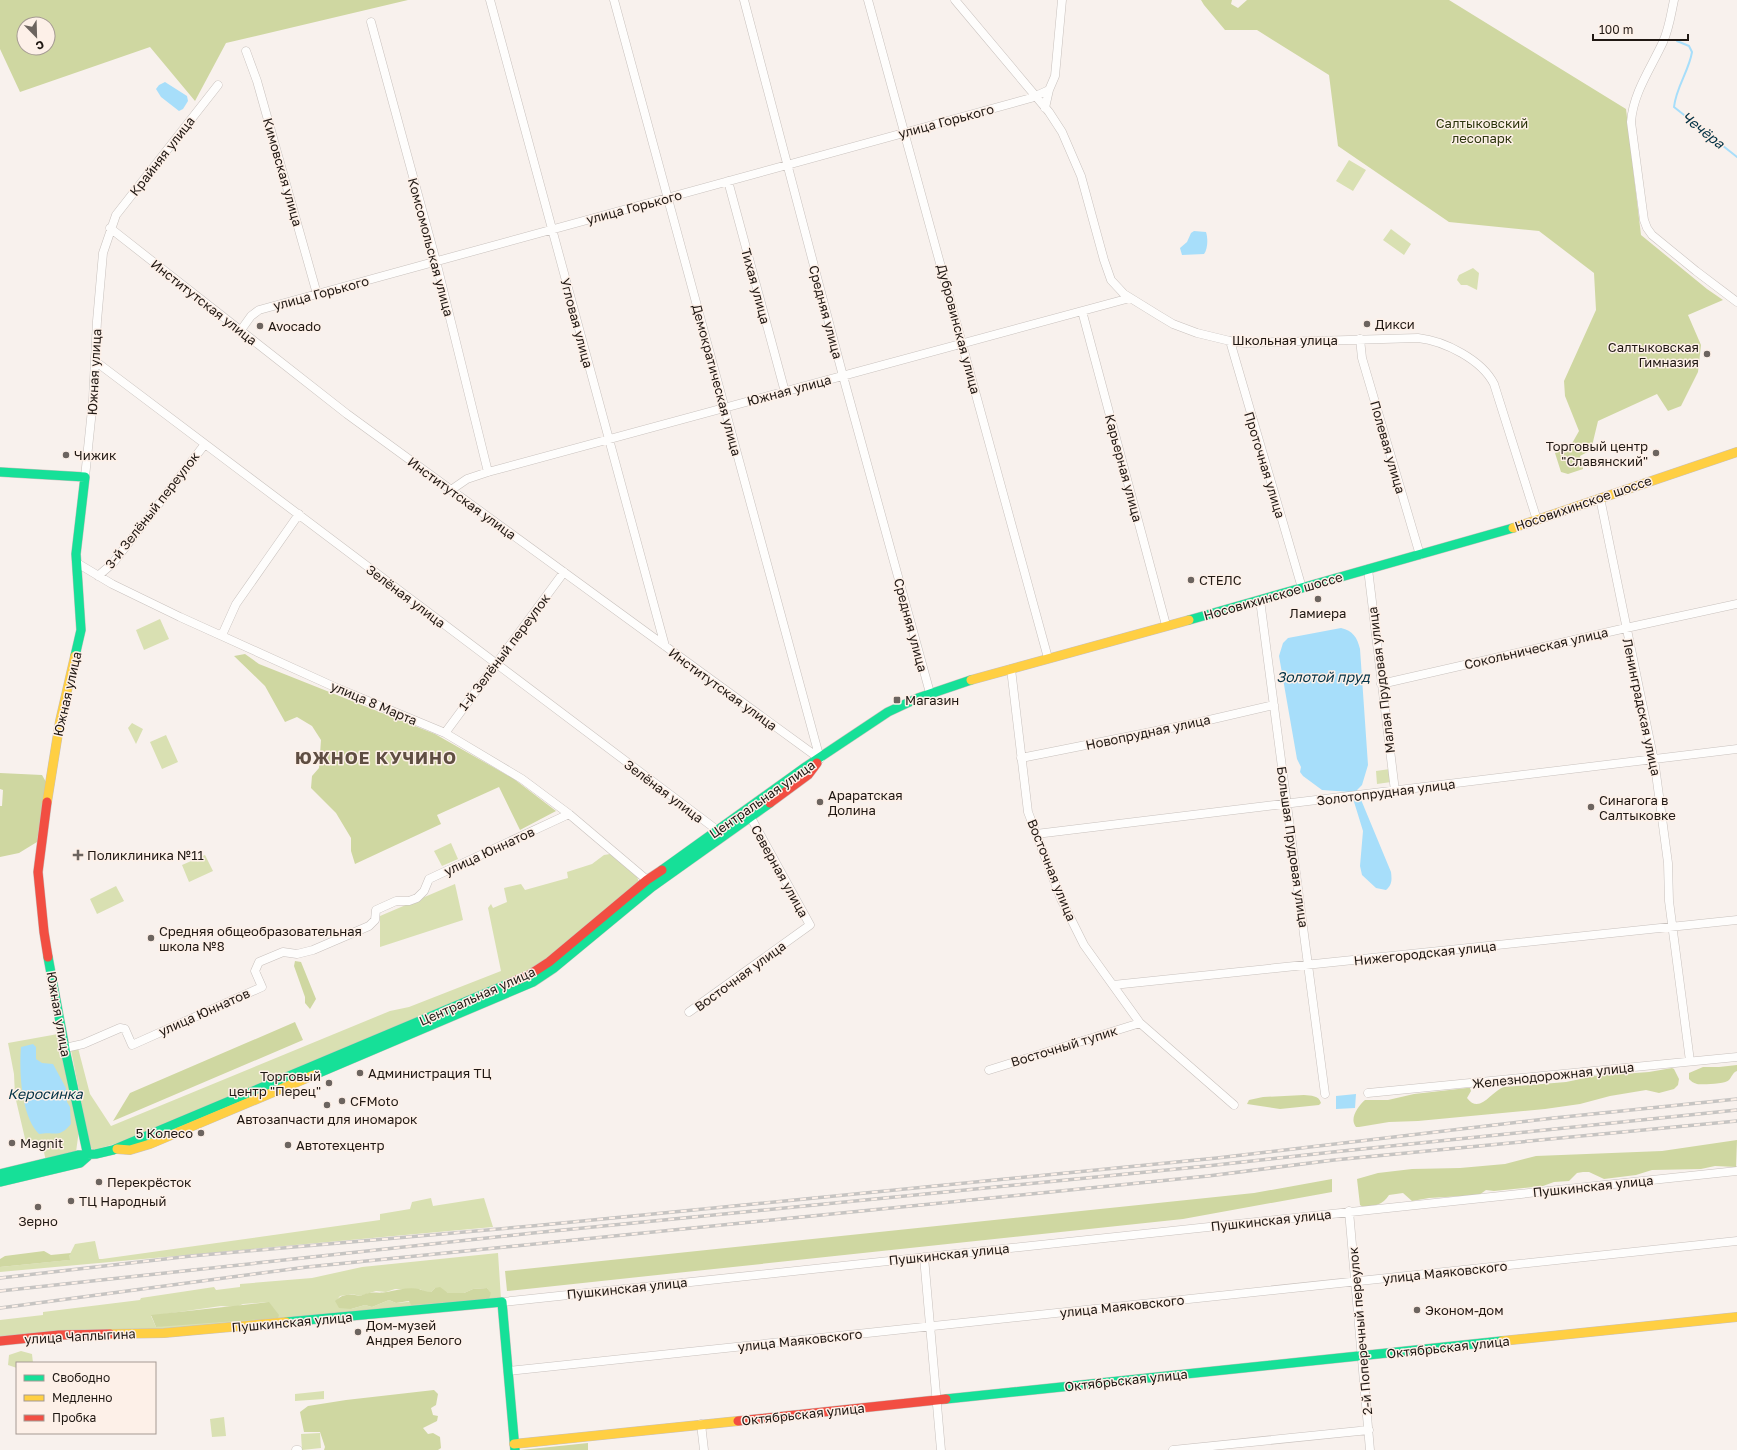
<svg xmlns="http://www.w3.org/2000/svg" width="1737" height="1450" font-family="'Golos Text',sans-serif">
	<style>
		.green { fill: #d9e0b2; fill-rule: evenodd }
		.forest { fill: #cfd7a1; fill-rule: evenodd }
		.water { fill: #a7defa }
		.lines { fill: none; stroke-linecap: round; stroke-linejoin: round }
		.stream { stroke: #a7defa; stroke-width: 2 }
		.street-casing { stroke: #c8c1bd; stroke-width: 9 }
		.fast-casing { stroke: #c8c1bd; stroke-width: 10 }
		.slow-casing { stroke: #c8c1bd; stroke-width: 10 }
		.jam-casing { stroke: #c8c1bd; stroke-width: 10 }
		.street { stroke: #fefdfc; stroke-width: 8 }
		.fast { stroke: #16e098; stroke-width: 9 }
		.slow { stroke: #ffcf43; stroke-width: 9 }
		.jam { stroke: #f24e42; stroke-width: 9 }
		.rail-casing { stroke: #c6c4c2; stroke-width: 3.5 }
		.rail { stroke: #fdf0e8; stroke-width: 2; stroke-dasharray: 6; stroke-linecap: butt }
		.poi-dot { fill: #6c645f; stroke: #fdf0e8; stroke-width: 1.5 }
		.labels { text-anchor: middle; stroke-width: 3; stroke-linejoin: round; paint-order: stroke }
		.street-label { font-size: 13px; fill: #201813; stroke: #fdf0e8 }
		.park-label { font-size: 13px; fill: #2d350d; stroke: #fdf0e8 }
		.poi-label { font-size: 13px; fill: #201813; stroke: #fdf0e8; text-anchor: start }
		.water-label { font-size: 14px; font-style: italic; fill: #003044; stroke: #fdf0e8 }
		.district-label { font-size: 17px; font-weight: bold; letter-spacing: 1px; fill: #5f4e42; stroke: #fdf0e8 }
	</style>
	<rect width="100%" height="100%" fill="#f8f1ed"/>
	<path class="green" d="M 1349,160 L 1366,170 L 1353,191 L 1336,181 Z
		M 1391,229 L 1411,244 L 1404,255 L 1383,240 Z
		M 1473,268 L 1479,273 L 1477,290 L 1467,285 L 1461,285 L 1457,280 L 1459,275 Z
		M 160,619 L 169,639 L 144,650 L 136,630 Z
		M 132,723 L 143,729 L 136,744 L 128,728 Z
		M 166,735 L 178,762 L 162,769 L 150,742 Z
		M 1390,769 L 1391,782 L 1377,784 L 1376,771 Z
		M 451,843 L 458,859 L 442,866 L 434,851 Z
		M 610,854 L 637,877 L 639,882 L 536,969 L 146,1135 L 94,1150 L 90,1147 L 71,1050 L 78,1048 L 90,1094 L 111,1126 L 390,1011 L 409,1007 L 501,971 L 488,908 L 491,904 L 493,908 L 507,902 L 504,888 L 521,884 L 525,890 L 568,878 L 567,872 L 592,864 L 604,855 Z
		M 205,855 L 213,871 L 189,882 L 182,865 Z
		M 455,884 L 463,920 L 380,947 L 380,916 Z
		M 116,886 L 124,901 L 97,914 L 90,899 Z
		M 58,1034 L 79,1130 L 76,1152 L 46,1161 L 42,1144 L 27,1147 L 15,1096 L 14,1074 L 8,1043 Z
		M 431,1198 L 433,1206 L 484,1198 L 493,1227 L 0,1272 L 0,1267 L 69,1260 L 69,1256 L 75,1244 L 95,1241 L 99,1259 L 102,1259 L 380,1220 L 380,1214 L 410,1209 L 412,1202 Z
		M 498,1253 L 501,1299 L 157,1330 L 0,1338 L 0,1320 L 43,1315 L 43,1312 L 140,1300 L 141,1298 L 214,1287 L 216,1290 L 240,1287 L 240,1284 L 312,1278 L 362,1267 ZM 435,1288 L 448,1293 L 464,1293 L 473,1289 L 487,1288 L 491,1294 L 396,1303 L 389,1300 L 372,1307 L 365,1305 L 351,1309 L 336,1301 L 340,1296 L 352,1294 L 360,1296 L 376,1291 L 386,1292 L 395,1289 L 420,1289 L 425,1292 L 431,1292 ZM 269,1302 L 156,1327 L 151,1316 L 221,1306 L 236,1307 L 243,1304 Z
		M 21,1351 L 32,1354 L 33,1363 L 17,1363 L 17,1368 L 8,1365 L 9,1355 Z
		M 324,1391 L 324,1399 L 295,1401 L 295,1394 Z
		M 224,1417 L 226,1436 L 212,1437 L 210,1419 Z
		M 320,1433 L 321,1448 L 302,1450 L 301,1434 Z"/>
	<path class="forest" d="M 0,0 L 408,0 L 226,43 L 195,101 L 150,47 L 20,92 L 0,49 ZM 24,24 L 48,24 L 48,48 L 24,48 Z
		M 1201,0 L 1232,0 L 1231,4 L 1238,8 L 1247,0 L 1449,0 L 1626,109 L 1641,235 L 1707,289 L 1723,300 L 1688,315 L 1701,345 L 1698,372 L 1681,406 L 1668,411 L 1657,394 L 1598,421 L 1591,450 L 1580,456 L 1583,469 L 1568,474 L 1561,472 L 1555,453 L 1570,447 L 1579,431 L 1565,396 L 1564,381 L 1596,310 L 1594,273 L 1539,231 L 1449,222 L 1338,146 L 1329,75 L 1257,30 L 1225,30 L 1204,5 Z
		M 245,654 L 259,664 L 435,734 L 514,779 L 556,811 L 520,830 L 499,787 L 437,815 L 441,824 L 355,864 L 351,851 L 351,838 L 336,813 L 311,788 L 312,776 L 319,768 L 321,740 L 312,726 L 297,717 L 285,722 L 265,686 L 234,656 Z
		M 0,773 L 42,775 L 46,782 L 37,842 L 19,853 L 0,857 L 0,806 L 2,806 L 3,790 L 0,789 Z
		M 295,961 L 301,962 L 316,999 L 310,1009 L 305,1003 L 305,997 L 294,966 Z
		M 295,1022 L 303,1040 L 113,1121 L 130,1093 Z
		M 1737,1065 L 1737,1071 C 1732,1073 1732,1077 1729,1080 C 1726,1084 1702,1085 1697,1084 C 1693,1083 1691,1081 1689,1079 L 1689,1073 L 1703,1067 L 1719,1067 Z
		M 1672,1068 L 1674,1069 L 1679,1079 L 1678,1085 L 1674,1089 L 1659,1093 L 1646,1090 L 1610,1096 L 1580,1104 L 1545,1109 L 1418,1121 L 1389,1122 L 1359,1127 L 1356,1127 C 1349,1119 1358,1106 1365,1100 L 1388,1100 L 1414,1094 L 1467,1088 L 1470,1088 L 1471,1091 L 1467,1098 C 1480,1115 1491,1091 1504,1087 L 1566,1082 L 1595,1076 L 1649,1072 Z
		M 1304,1095 C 1311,1096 1319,1095 1321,1103 L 1319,1105 L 1280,1109 L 1247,1104 L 1249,1100 L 1263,1097 Z
		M 1737,1140 L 1736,1167 L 1715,1166 L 1701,1169 L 1652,1170 L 1636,1175 L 1604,1179 L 1589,1172 L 1583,1172 L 1577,1173 L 1569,1181 L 1554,1182 L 1543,1186 L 1494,1191 L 1486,1190 L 1479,1195 L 1429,1198 L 1412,1201 L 1403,1193 L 1389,1195 C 1383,1205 1374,1206 1363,1207 L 1360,1205 L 1357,1179 L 1378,1173 L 1412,1169 L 1460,1168 L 1505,1164 L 1536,1156 L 1662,1151 Z
		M 1332,1179 L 1332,1192 L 1183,1219 L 507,1291 L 505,1271 L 1254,1193 Z
		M 44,1251 L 51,1255 L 71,1253 L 69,1256 L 70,1260 L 0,1267 L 0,1259 L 5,1256 Z
		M 440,1287 L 448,1293 L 464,1293 L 473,1289 L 487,1288 L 491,1293 L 489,1299 L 411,1305 L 409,1301 L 396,1303 L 389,1300 L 372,1307 L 365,1305 L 351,1309 L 339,1308 L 335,1301 C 342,1294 350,1293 360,1296 C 373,1290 375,1294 387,1292 C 397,1290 409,1287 419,1289 C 423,1290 426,1292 431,1292 L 435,1288 Z
		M 269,1302 L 279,1315 L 278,1318 L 156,1327 L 151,1315 Z
		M 434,1390 L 438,1394 L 436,1405 L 431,1408 L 433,1415 L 438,1416 L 437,1421 L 423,1428 L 428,1434 L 433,1433 L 440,1437 L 441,1448 L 438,1450 L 324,1450 L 325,1447 L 320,1432 L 304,1432 L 300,1412 L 308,1406 L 346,1400 Z
		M 588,1443 L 588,1450 L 521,1450 Z"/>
	<path class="water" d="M 165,82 L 187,96 L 188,101 L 183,109 L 179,111 L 161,97 L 156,89 L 159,85 Z
		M 1194,231 L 1206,232 C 1208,238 1208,249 1204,254 L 1182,255 L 1180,248 L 1187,242 L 1191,233 Z
		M 1341,628 C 1353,631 1357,637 1360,649 L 1368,765 L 1362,785 L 1357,790 L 1391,872 C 1392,880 1392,885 1386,890 L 1376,888 L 1362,875 L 1360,866 L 1363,831 L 1351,792 L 1322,790 L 1303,776 L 1300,772 L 1301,767 L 1297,759 L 1279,656 L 1283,643 L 1288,638 Z
		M 33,1044 L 36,1047 L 36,1059 L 42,1063 L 53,1064 L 66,1088 L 67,1102 L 70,1107 L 71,1124 C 58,1139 56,1131 39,1134 C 21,1116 19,1071 21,1047 Z
		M 1356,1094 L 1355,1108 L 1336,1109 L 1336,1096 Z"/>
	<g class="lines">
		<path class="stream" d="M 1677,41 L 1689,46 L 1692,52 C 1689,71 1676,87 1674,107 L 1737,157"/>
		<g class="street-casing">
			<path id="street" d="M 490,0 L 665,646
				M 614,0 L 820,759
				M 744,0 L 843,376 L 930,693
				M 868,0 L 1048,658
				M 955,0 L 1049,112 L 1062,132 L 1081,176 L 1104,260 L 1111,280 L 1124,294 L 1158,315 L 1173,324 L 1197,333 L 1230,341 L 1245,343 L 1418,338 C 1445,341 1482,360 1494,384 L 1537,520
				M 1674,0 C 1671,14 1669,29 1663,42 C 1651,68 1633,93 1631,122 L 1644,220 L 1647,228 L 1652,235 L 1696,271 L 1737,302
				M 371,22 L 436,261 L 488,472
				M 246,51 L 257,81 L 317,294
				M 1045,108 L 1049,90 L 1055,76 L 1062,0
				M 728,181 L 785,392
				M 110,228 L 347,414 L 820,759
				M 1082,311 L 1166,625
				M 241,330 L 251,316 L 259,310 L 1031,98 L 1049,90
				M 1360,339 L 1362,358 L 1420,555
				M 1230,341 L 1302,588
				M 95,361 L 717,830
				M 85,477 L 93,400 L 97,321 L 103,253 L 116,215 L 218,85
				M 451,490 L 467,479 L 488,472 L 1130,298
				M 1600,498 L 1655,766 L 1668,863 L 1669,901 L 1690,1061
				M 77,563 L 112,584 L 180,617 L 339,689 L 445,733 L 522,779 L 569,814 L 647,880
				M 1368,569 L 1395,791
				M 98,576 L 113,563 L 205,444
				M 1260,600 L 1325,1094
				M 222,635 L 236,604 L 299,514
				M 1011,669 L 1028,812 L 1061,899 L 1084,945 L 1140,1023 L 1234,1105
				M 1381,684 L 1626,628 L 1737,604
				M 445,733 L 564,572
				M 1021,758 L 1196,723 L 1274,705
				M 1036,834 L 1737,749
				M 1113,985 L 1737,920
				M 689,1012 L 810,925 L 750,816
				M 65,1048 L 83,1044 L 120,1028 L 125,1029 L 132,1045 L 262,987 L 255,971 L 259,962 L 283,952 L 297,954 L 313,950 L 369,926 L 375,920 L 376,910 L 396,901 L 409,901 L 417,898 L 424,891 L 429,879 L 569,814
				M 989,1070 L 1140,1023
				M 1368,1093 L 1737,1057
				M 1349,1211 L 1370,1450
				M 924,1257 L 941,1450
				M 502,1302 L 1737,1171
				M 508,1371 L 1737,1241
				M 701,1424 L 704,1450
				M 296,1450 L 298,1450
				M 1173,1450 L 1369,1430"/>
		</g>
		<g class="fast-casing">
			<path id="fast" d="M 0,472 L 85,477 L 76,554 L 81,630 L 75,656
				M 1189,620 L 1513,528
				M 662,870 L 804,768 L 888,712 L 918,698 L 971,680
				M 48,957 L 66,1054 L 88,1156
				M 314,1075 L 533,982 L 554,968 L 652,887 L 770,803
				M 0,1174 L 78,1155 L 96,1154 L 113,1150 L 510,983
				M 0,1182 L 80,1163 L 88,1156
				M 286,1322 L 502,1302 L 515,1450
				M 946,1399 L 1502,1341"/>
		</g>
		<g class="slow-casing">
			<path id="slow" d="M 1513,528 L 1737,452
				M 971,680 L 1189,620
				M 47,802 L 60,721 L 75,656
				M 117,1149 L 130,1150 L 150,1144 L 314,1075
				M 110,1334 L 164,1333 L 286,1322
				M 1502,1341 L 1737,1317
				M 514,1444 L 738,1421"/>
		</g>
		<g class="jam-casing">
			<path id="jam" d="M 47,802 L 38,872 L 44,932 L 48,957
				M 770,803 L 808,775 L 817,763
				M 510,983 L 529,975 L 549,962 L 647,880 L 662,870
				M 0,1341 L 59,1335 L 110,1334
				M 738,1421 L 946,1399"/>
		</g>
		<use href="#street" class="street"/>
		<use href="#fast" class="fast"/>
		<use href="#slow" class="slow"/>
		<use href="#jam" class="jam"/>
		<g class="rail-casing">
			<path id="rail" d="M 0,1278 L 191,1256 L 532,1226 L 1217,1158 L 1554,1118 L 1737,1099
				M 0,1291 L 533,1233 L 1207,1166 L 1333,1152 L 1737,1110
				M 0,1308 L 307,1267 L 1208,1176 L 1334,1160 L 1737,1121"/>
		</g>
		<use href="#rail" class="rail"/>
	</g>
	<g class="poi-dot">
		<circle cx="1367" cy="324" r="4"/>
		<circle cx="260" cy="326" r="4"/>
		<circle cx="1707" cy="354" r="4"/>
		<circle cx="1656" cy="453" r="4"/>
		<circle cx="66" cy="455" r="4"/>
		<circle cx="1191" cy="580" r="4"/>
		<circle cx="1318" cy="599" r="4"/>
		<rect x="893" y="696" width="8" height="8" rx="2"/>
		<circle cx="820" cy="802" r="4"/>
		<circle cx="1591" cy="807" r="4"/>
		<path d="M76 849h4v4h4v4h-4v4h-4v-4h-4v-4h4z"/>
		<circle cx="151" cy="938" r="4"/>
		<circle cx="360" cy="1073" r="4"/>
		<circle cx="329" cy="1083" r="4"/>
		<circle cx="342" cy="1101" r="4"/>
		<circle cx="327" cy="1105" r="4"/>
		<circle cx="201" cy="1133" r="4"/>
		<circle cx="12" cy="1143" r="4"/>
		<circle cx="288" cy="1145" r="4"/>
		<circle cx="99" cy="1182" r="4"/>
		<circle cx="71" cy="1201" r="4"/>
		<circle cx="38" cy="1207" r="4"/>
		<circle cx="1417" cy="1310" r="4"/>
		<circle cx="358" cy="1332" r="4"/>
	</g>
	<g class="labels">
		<g class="street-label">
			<text transform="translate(946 121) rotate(-15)" y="5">улица Горького</text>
			<text transform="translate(162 156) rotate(-52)" y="5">Крайняя улица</text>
			<text transform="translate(283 172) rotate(74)" y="5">Кимовская улица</text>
			<text transform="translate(634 207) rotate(-15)" y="5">улица Горького</text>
			<text transform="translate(431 247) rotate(75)" y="5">Комсомольская улица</text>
			<text transform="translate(756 286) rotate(75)" y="5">Тихая улица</text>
			<text transform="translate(321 293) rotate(-15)" y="5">улица Горького</text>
			<text transform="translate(204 302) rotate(38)" y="5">Институтская улица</text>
			<text transform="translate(826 312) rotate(75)" y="5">Средняя улица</text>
			<text transform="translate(577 323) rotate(75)" y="5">Угловая улица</text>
			<text transform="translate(959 329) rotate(75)" y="5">Дубровинская улица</text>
			<text x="1285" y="345">Школьная улица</text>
			<text transform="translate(94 372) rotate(-87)" y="5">Южная улица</text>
			<text transform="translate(717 380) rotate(75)" y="5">Демократическая улица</text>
			<text transform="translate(789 390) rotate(-15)" y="5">Южная улица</text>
			<text transform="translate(1388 447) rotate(74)" y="5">Полевая улица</text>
			<text transform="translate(1265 465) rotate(73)" y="5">Проточная улица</text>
			<text transform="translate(1124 468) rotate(75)" y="5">Карьерная улица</text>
			<text transform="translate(462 498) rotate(36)" y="5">Институтская улица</text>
			<text transform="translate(1583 503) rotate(-19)" y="5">Носовихинское шоссе</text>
			<text transform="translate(152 510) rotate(-52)" y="5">3-й Зелёный переулок</text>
			<text transform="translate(406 596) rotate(37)" y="5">Зелёная улица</text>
			<text transform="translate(1273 596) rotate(-16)" y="5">Носовихинское шоссе</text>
			<text transform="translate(911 625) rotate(75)" y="5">Средняя улица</text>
			<text transform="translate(1536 648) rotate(-13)" y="5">Сокольническая улица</text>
			<text transform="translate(504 652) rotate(-53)" y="5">1-й Зелёный переулок</text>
			<text transform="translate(1381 680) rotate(-97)" y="5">Малая Прудовая улица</text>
			<text transform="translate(723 689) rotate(36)" y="5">Институтская улица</text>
			<text transform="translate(67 694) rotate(-77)" y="5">Южная улица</text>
			<text transform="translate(374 703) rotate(23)" y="5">улица 8 Марта</text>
			<text transform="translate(1642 707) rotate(78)" y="5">Ленинградская улица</text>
			<text transform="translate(1148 732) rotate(-12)" y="5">Новопрудная улица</text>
			<text transform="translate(664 791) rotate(37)" y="5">Зелёная улица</text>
			<text transform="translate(1386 792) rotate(-7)" y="5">Золотопрудная улица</text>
			<text transform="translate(762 799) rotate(-35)" y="5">Центральная улица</text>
			<text transform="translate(1293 847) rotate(82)" y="5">Большая Прудовая улица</text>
			<text transform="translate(489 851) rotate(-25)" y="5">улица Юннатов</text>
			<text transform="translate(1052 870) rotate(68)" y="5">Восточная улица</text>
			<text transform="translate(780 871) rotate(61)" y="5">Северная улица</text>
			<text transform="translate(1425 953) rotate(-6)" y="5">Нижегородская улица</text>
			<text transform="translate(740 976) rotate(-36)" y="5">Восточная улица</text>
			<text transform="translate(477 996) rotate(-24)" y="5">Центральная улица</text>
			<text transform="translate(204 1012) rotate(-24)" y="5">улица Юннатов</text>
			<text transform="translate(59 1014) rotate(80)" y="5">Южная улица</text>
			<text transform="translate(1064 1046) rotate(-17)" y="5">Восточный тупик</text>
			<text transform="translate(1553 1075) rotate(-6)" y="5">Железнодорожная улица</text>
			<text transform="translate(1593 1186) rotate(-6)" y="5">Пушкинская улица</text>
			<text transform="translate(1271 1220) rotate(-6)" y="5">Пушкинская улица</text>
			<text transform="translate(949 1254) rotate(-6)" y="5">Пушкинская улица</text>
			<text transform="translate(1445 1272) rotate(-6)" y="5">улица Маяковского</text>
			<text transform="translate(627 1288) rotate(-6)" y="5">Пушкинская улица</text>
			<text transform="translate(1122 1306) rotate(-6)" y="5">улица Маяковского</text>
			<text transform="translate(292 1322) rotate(-5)" y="5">Пушкинская улица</text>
			<text transform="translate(1360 1331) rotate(-95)" y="5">2-й Поперечный переулок</text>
			<text transform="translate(80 1336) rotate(-3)" y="5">улица Чаплыгина</text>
			<text transform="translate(800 1340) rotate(-6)" y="5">улица Маяковского</text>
			<text transform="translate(1448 1347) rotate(-6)" y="5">Октябрьская улица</text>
			<text transform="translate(1126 1380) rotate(-6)" y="5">Октябрьская улица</text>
			<text transform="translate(803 1414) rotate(-6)" y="5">Октябрьская улица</text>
		</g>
		<g class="park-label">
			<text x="1482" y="128">Салтыковский<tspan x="1482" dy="15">лесопарк</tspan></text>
		</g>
		<g class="poi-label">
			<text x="1375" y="329">Дикси</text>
			<text x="268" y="331">Avocado</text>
			<text x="1699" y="352" text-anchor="end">Салтыковская<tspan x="1699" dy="15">Гимназия</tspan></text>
			<text x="1648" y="451" text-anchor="end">Торговый центр<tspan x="1648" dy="15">"Славянский"</tspan></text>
			<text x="74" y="460">Чижик</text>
			<text x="1199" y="585">СТЕЛС</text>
			<text x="1318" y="618" text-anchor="middle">Ламиера</text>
			<text x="905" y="705">Магазин</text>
			<text x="828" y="800">Араратская<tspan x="828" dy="15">Долина</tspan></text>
			<text x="1599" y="805">Синагога в<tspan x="1599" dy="15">Салтыковке</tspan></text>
			<text x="87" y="860">Поликлиника №11</text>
			<text x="159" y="936">Средняя общеобразовательная<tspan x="159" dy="15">школа №8</tspan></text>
			<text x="368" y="1078">Администрация ТЦ</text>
			<text x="321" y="1081" text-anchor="end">Торговый<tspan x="321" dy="15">центр "Перец"</tspan></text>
			<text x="350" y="1106">CFMoto</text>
			<text x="327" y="1124" text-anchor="middle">Автозапчасти для иномарок</text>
			<text x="193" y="1138" text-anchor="end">5 Колесо</text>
			<text x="20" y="1148">Magnit</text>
			<text x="296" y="1150">Автотехцентр</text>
			<text x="107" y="1187">Перекрёсток</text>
			<text x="79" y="1206">ТЦ Народный</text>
			<text x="38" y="1226" text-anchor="middle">Зерно</text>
			<text x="1425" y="1315">Эконом-дом</text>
			<text x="366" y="1330">Дом-музей<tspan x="366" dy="15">Андрея Белого</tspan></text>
		</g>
		<g class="water-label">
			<text transform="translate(1703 130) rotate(38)" y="5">Чечёра</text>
			<text x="1323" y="682">Золотой пруд</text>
			<text x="45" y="1099">Керосинка</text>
		</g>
		<g class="district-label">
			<text x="376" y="764">ЮЖНОЕ КУЧИНО</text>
		</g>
	</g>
	<rect x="16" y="1362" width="140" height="72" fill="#fdf0e8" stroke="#a59a93"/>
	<rect x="24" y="1375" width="20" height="6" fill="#16e098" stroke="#a59a93"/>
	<text x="52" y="1382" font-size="12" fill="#201813">Свободно</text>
	<rect x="24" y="1395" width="20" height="6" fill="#ffcf43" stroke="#a59a93"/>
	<text x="52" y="1402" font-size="12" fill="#201813">Медленно</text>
	<rect x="24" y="1415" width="20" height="6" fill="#f24e42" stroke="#a59a93"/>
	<text x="52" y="1422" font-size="12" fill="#201813">Пробка</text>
	<g transform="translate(36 36) rotate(157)"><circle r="19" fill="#fdf0e8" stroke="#a59a93"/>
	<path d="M0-3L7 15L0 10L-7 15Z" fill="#6c645f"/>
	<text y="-6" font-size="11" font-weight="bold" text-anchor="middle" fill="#201813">С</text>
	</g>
	<path d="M1593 34v6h95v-6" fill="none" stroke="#201813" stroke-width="2"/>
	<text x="1599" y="34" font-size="12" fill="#201813" stroke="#fdf0e8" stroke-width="3" paint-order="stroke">100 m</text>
</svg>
